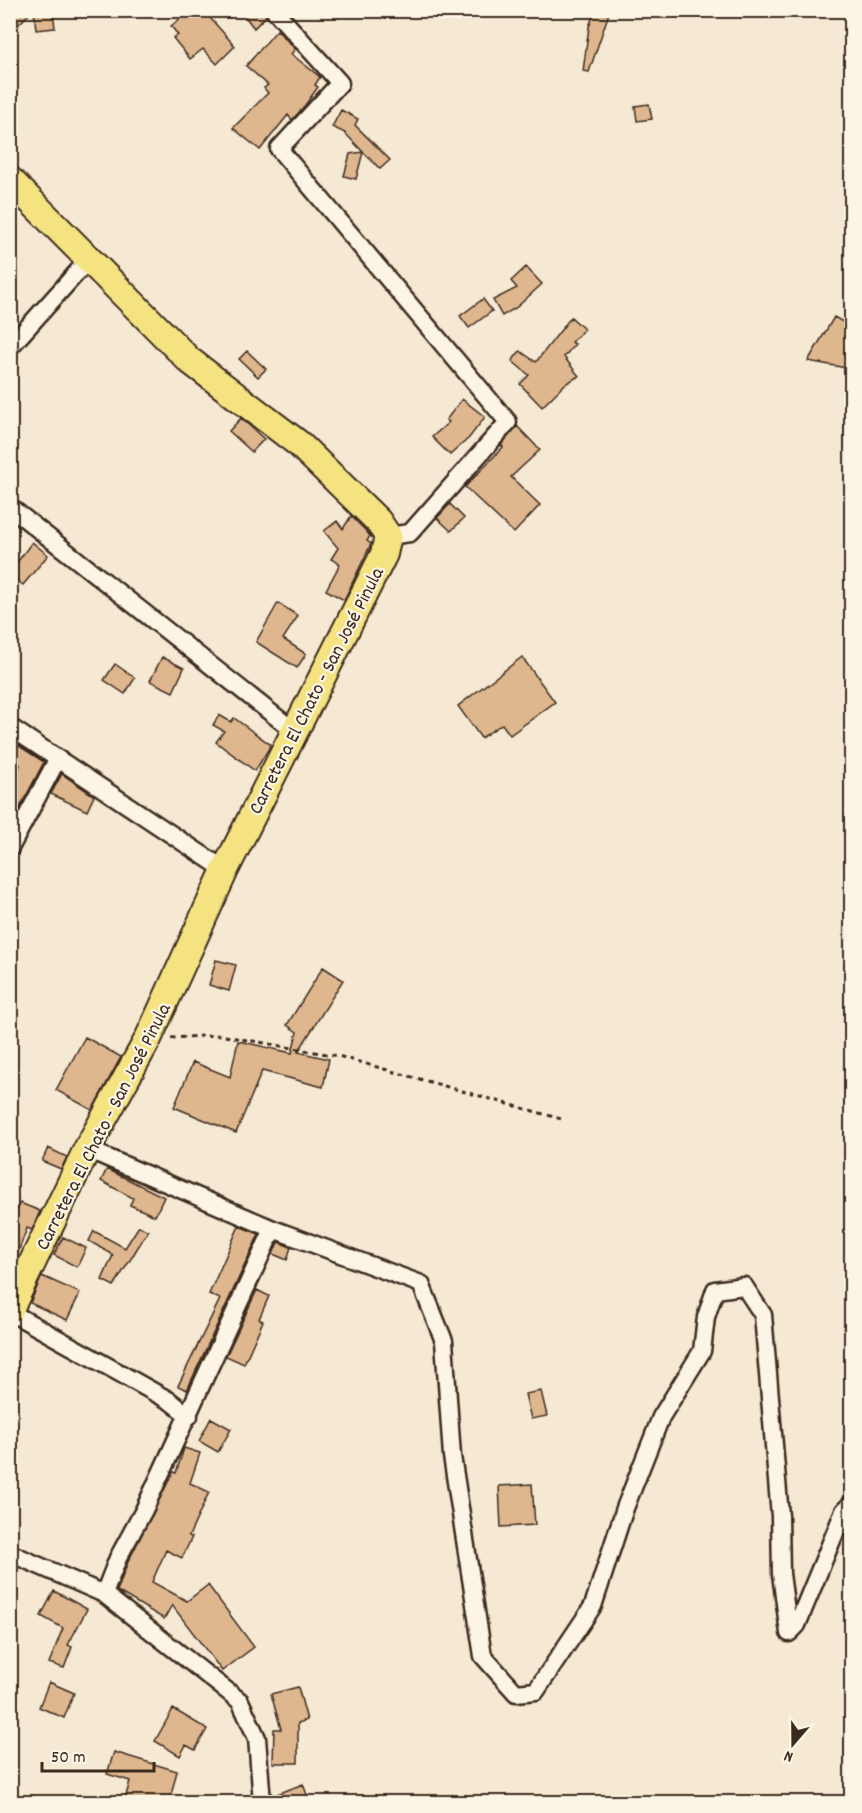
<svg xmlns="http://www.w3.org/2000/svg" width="862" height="1813" font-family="Dekko,sans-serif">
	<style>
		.building { fill: #dfb78f; stroke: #3b2a1e; stroke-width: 1.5 }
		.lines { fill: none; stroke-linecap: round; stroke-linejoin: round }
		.minor-casing { stroke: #3b2a1e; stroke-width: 21 }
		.primary-casing { stroke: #3b2a1e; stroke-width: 30 }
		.path { stroke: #3b2a1e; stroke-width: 3; stroke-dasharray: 4.5 4.5; stroke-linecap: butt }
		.minor { stroke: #fcf5e5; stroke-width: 16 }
		.primary { stroke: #f5e382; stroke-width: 26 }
		.labels { text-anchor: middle; stroke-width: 4.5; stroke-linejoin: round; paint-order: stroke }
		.street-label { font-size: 20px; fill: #3b2a1e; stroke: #fcf5e5 }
	</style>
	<rect width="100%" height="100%" fill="#f6e9d4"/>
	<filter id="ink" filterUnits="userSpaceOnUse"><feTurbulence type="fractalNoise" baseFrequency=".0167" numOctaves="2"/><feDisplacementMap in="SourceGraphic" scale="12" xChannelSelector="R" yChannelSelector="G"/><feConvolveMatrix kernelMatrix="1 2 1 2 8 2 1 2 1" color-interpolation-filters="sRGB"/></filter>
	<g filter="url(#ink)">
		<path class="building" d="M 10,10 L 33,10 L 17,26 L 10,19 Z
			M 34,10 L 53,10 L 55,28 L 36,30 Z
			M 191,10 L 203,10 L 235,46 L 217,64 L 203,49 L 190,59 L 173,38 L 178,35 L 171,26 Z
			M 240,10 L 264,10 L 266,16 L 254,28 Z
			M 595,10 L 610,10 L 589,72 L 583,71 L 589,27 Z
			M 277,30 L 295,49 L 291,54 L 320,77 L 315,85 L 318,87 L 303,108 L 292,120 L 288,115 L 260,150 L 233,128 L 268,93 L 264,88 L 268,85 L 246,66 Z
			M 649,104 L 652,119 L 637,121 L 635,106 Z
			M 341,110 L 358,119 L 355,125 L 390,160 L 380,169 L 363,152 L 356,179 L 344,176 L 350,154 L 363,152 L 345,133 L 332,127 Z
			M 526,267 L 542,284 L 517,307 L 502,316 L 493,300 L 517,288 L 511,281 Z
			M 483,299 L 492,311 L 469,328 L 460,316 Z
			M 852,308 L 852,369 L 808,361 L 834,317 L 843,322 Z
			M 571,317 L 584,329 L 572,342 L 575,344 L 564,357 L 579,376 L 565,384 L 542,407 L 520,384 L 529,375 L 512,361 L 520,351 L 536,362 Z
			M 247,351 L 266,369 L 258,377 L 239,359 Z
			M 462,399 L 485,417 L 469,438 L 450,455 L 432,437 L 449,422 L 446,420 Z
			M 241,418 L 264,439 L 252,452 L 229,431 Z
			M 517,426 L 540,450 L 511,477 L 540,505 L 514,533 L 465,487 L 503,447 L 501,445 Z
			M 450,504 L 464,518 L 451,531 L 437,518 Z
			M 351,516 L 366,531 L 370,536 L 367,541 L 371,544 L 344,600 L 326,590 L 340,564 L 331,559 L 338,548 L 324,531 L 337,521 L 343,529 Z
			M 32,542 L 48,555 L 23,585 L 10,575 L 10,572 Z
			M 278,603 L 298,616 L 283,639 L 306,654 L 297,668 L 256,642 Z
			M 162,657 L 184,668 L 173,692 L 150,681 Z
			M 522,657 L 555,702 L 510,735 L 502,724 L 481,738 L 458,706 Z
			M 115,664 L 135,678 L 125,694 L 104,680 Z
			M 219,715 L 231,722 L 234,718 L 271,745 L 255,771 L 216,742 L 224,731 L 213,725 Z
			M 10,740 L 44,762 L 17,813 L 10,811 L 10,789 L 20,765 L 10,758 Z
			M 62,774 L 94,796 L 87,811 L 51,794 Z
			M 216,960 L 236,965 L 229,991 L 209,985 Z
			M 323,967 L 343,980 L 298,1052 L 329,1059 L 323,1087 L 262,1071 L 236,1133 L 174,1107 L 193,1062 L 230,1077 L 238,1041 L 292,1053 L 297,1032 L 287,1025 Z
			M 85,1037 L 121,1057 L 92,1110 L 56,1090 Z
			M 48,1148 L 67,1157 L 61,1169 L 42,1161 Z
			M 107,1169 L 164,1197 L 155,1216 L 130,1205 L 133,1198 L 101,1181 Z
			M 20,1203 L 40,1211 L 32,1230 L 27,1228 L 12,1269 L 10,1225 Z
			M 139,1226 L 148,1231 L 114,1286 L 102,1280 L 113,1255 L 89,1241 L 94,1231 L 125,1248 Z
			M 239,1226 L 259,1234 L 187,1390 L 178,1386 L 220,1299 L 209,1294 Z
			M 63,1237 L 86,1248 L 77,1267 L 54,1255 Z
			M 278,1242 L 291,1247 L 287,1260 L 273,1254 Z
			M 42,1276 L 80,1293 L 67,1320 L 30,1303 Z
			M 257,1290 L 269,1296 L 259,1319 L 263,1321 L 244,1364 L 226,1356 Z
			M 541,1391 L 547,1416 L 531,1419 L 525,1394 Z
			M 211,1418 L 231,1429 L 218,1452 L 199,1441 Z
			M 184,1448 L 200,1453 L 190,1483 L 209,1492 L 189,1536 L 192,1537 L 182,1558 L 166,1550 L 152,1582 L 187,1601 L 208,1585 L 254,1647 L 222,1671 L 172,1605 L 164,1619 L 117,1591 L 128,1562 L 173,1472 L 176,1473 Z
			M 532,1484 L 535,1525 L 501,1527 L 499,1486 Z
			M 54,1591 L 87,1609 L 68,1645 L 72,1647 L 64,1668 L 49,1663 L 63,1628 L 41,1616 Z
			M 49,1682 L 74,1693 L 64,1718 L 39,1707 Z
			M 298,1687 L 307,1720 L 298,1723 L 298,1763 L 273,1763 L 274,1729 L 281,1729 L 271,1694 Z
			M 173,1709 L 207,1729 L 195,1750 L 186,1745 L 180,1756 L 155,1741 Z
			M 114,1752 L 177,1771 L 169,1803 L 124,1803 L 130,1781 L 107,1774 Z
			M 303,1784 L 310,1803 L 272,1803 L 272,1796 Z"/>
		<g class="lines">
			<g class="minor-casing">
				<path id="minor" d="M 274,10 L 340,83 L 279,149 L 508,422 L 410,533 L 388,536
					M 10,347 L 89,259
					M 10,507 L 294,731
					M 10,727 L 225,870
					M 10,848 L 57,760
					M 87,1149 L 273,1229 L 421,1284 L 444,1341 L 452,1456 L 483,1656 L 516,1693 L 536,1691 L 593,1606 L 625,1508 L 661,1417 L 702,1351 L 706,1317 L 715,1290 L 744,1286 L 763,1315 L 780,1516 L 781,1574 L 789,1633
					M 10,1312 L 170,1401 L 189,1416
					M 10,1553 L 104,1594 L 240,1701 L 257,1738 L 262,1802
					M 104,1594 L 118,1558 L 144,1510 L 273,1229
					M 789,1633 L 797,1625 L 844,1511 L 852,1503"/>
			</g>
			<g class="primary-casing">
				<path id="primary" d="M 10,180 L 189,360 L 299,444 L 378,521 L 388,536 L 384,554 L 225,870 L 148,1039 L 87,1149 L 10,1309"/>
			</g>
			<path class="path" d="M 171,1038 L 219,1035 L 338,1056 L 565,1120"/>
			<use href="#minor" class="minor"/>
			<use href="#primary" class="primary"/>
		</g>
	</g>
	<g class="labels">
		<g class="street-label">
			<text transform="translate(315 690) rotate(-63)" y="7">Carretera El Chato - San José Pinula</text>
			<text transform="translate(102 1126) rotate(-63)" y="7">Carretera El Chato - San José Pinula</text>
		</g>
	</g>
	<rect width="862" height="1813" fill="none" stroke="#fcf5e5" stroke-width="36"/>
	<rect x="18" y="18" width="826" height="1777" fill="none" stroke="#3b2a1e" stroke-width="2" filter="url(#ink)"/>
	<g transform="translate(793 1744) rotate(200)" stroke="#fcf5e5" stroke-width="4.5" paint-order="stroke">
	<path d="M0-4.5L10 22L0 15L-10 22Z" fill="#3b2a1e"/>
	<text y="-9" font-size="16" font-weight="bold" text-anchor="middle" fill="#3b2a1e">N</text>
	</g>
	<path d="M42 1762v9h112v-9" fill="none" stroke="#3b2a1e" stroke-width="3"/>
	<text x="51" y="1762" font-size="18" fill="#3b2a1e" stroke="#fcf5e5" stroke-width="4.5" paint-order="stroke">50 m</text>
</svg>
